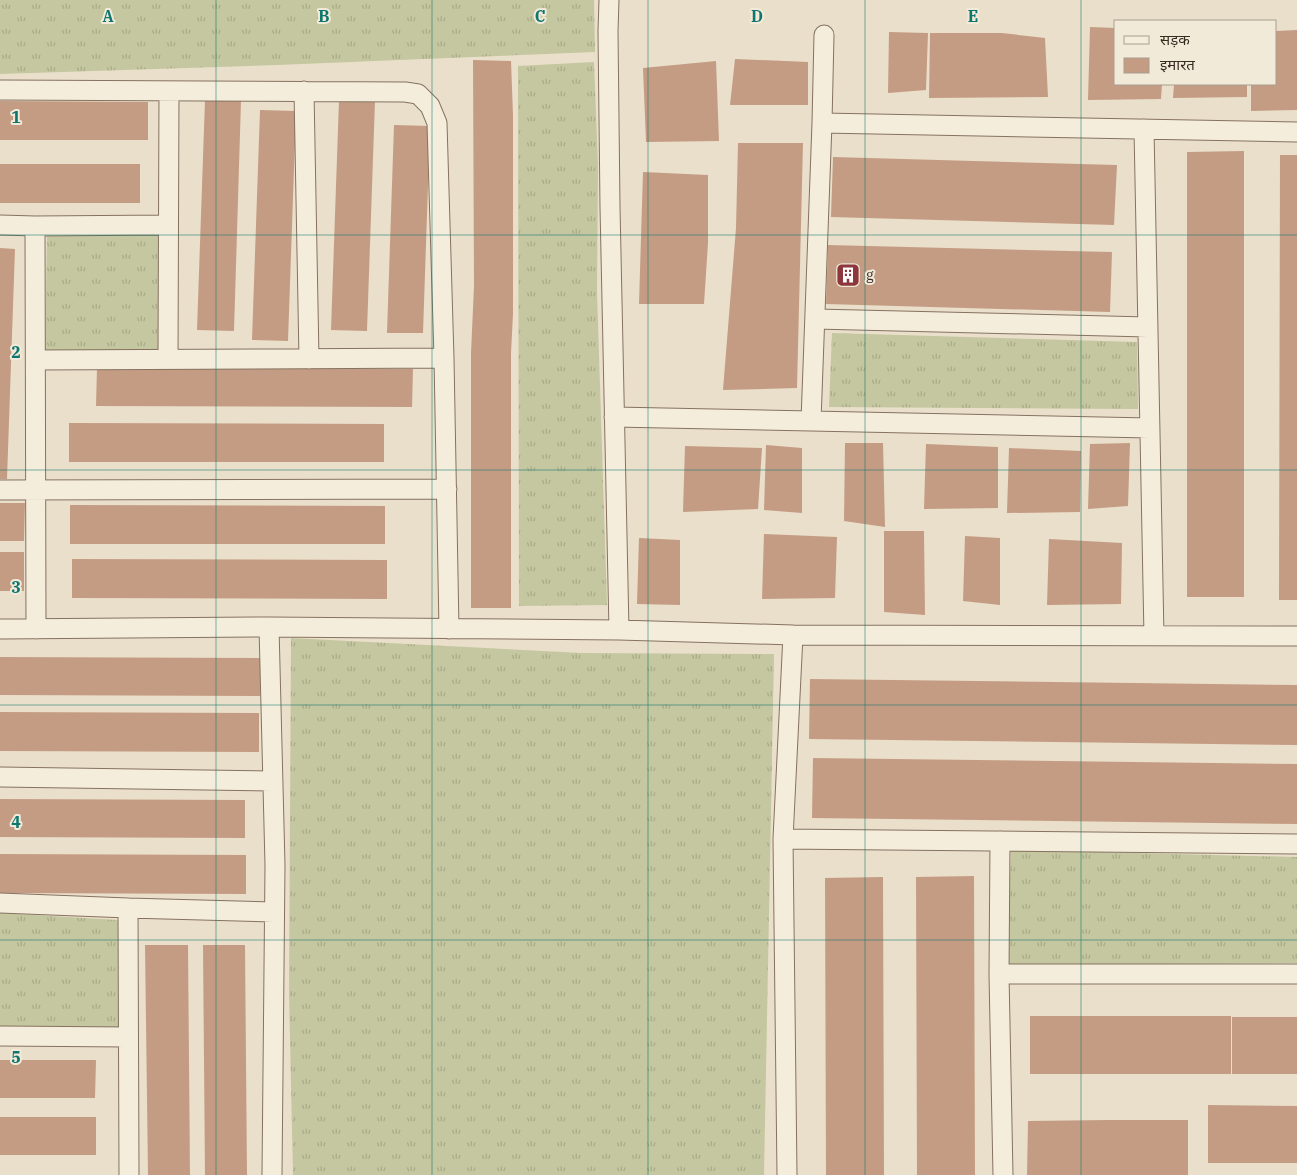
<svg xmlns="http://www.w3.org/2000/svg" width="1297" height="1175" font-family="'IBM Plex Serif','Noto Sans Devanagari',serif">
	<style>
		.grass { fill: url(#grass-tufts) }
		.building { fill: #c49c84 }
		.lines { fill: none; stroke-linecap: round; stroke-linejoin: round }
		.street-casing { stroke: #857260; stroke-width: 21 }
		.street { stroke: #f5eddc; stroke-width: 19 }
		.grid { fill: none; stroke: #0f766e; stroke-width: 1; stroke-opacity: 0.55 }
		.labels { text-anchor: middle; stroke-width: 4; stroke-linejoin: round; paint-order: stroke }
		.poi-label { font-size: 14px; fill: #372b22; stroke: #f2ead9; text-anchor: start }
		.grid-label { font-size: 16px; text-anchor: middle; font-weight: bold; fill: #0f766e; stroke: #f2ead9; stroke-width: 4; stroke-linejoin: round; paint-order: stroke }
	</style>
	<defs>
		<pattern id="grass-tufts" width="24" height="20" patternUnits="userSpaceOnUse" patternTransform="scale(1.25)"><rect width="24" height="20" fill="#c4c79f"/><path d="M3 7l-1-3M5 7V3M7 7l1-3M15 17l-1-3M17 17v-4M19 17l1-3" fill="none" stroke="#a9ab89"/></pattern>
	</defs>
	<rect width="100%" height="100%" fill="#eadfca"/>
	<path class="grass" d="M 0,0 L 594,0 L 595,52 L 277,65 L 0,74 Z
		M 594,62 L 598,166 L 597,292 L 607,605 L 519,606 L 518,66 Z
		M 158,233 L 160,350 L 45,351 L 47,235 Z
		M 832,333 L 1137,342 L 1138,409 L 829,407 Z
		M 291,638 L 582,653 L 774,654 L 764,1175 L 293,1175 L 289,992 Z
		M 1011,850 L 1297,857 L 1297,963 L 1007,965 Z
		M 0,913 L 118,920 L 118,1028 L 0,1026 Z"/>
	<path class="building" d="M 1090,27 L 1116,28 L 1116,84 L 1162,84 L 1161,99 L 1088,100 Z
		M 1297,30 L 1297,110 L 1251,111 L 1251,84 L 1276,84 L 1276,31 Z
		M 889,32 L 928,33 L 926,90 L 888,93 Z
		M 930,33 L 1002,33 L 1045,38 L 1048,97 L 929,98 Z
		M 735,59 L 808,62 L 808,105 L 730,105 Z
		M 473,60 L 511,61 L 513,115 L 513,314 L 511,353 L 511,608 L 471,608 L 471,353 L 474,286 Z
		M 716,61 L 719,141 L 646,142 L 643,68 Z
		M 1174,84 L 1247,84 L 1247,97 L 1173,98 Z
		M 205,100 L 241,101 L 234,331 L 197,330 Z
		M 339,100 L 375,101 L 367,331 L 331,330 Z
		M 0,101 L 148,102 L 148,140 L 0,140 Z
		M 260,110 L 296,111 L 288,341 L 252,340 Z
		M 394,125 L 430,126 L 423,333 L 387,333 Z
		M 738,143 L 803,143 L 797,388 L 723,390 L 736,228 Z
		M 1244,151 L 1244,597 L 1187,597 L 1187,152 Z
		M 1280,155 L 1297,155 L 1297,600 L 1279,600 Z
		M 833,157 L 1117,165 L 1114,225 L 831,217 Z
		M 0,164 L 140,164 L 140,203 L 0,203 Z
		M 643,172 L 708,175 L 708,243 L 704,304 L 639,304 Z
		M 828,245 L 1112,252 L 1110,312 L 826,304 Z
		M 0,248 L 15,249 L 7,479 L 0,479 Z
		M 97,368 L 413,369 L 412,407 L 96,406 Z
		M 69,423 L 384,424 L 384,462 L 69,462 Z
		M 845,443 L 883,443 L 885,527 L 844,521 Z
		M 1130,443 L 1128,506 L 1088,509 L 1090,444 Z
		M 926,444 L 998,447 L 998,508 L 924,509 Z
		M 766,445 L 802,448 L 802,513 L 764,510 Z
		M 685,446 L 762,448 L 758,509 L 683,512 Z
		M 1009,448 L 1081,451 L 1080,512 L 1007,513 Z
		M 0,503 L 25,503 L 24,541 L 0,541 Z
		M 70,505 L 385,506 L 385,544 L 70,544 Z
		M 884,531 L 924,531 L 925,615 L 884,612 Z
		M 764,534 L 837,537 L 835,598 L 762,599 Z
		M 965,536 L 1000,538 L 1000,605 L 963,601 Z
		M 639,538 L 680,540 L 680,605 L 637,604 Z
		M 1049,539 L 1122,543 L 1121,604 L 1047,605 Z
		M 0,552 L 24,552 L 24,591 L 0,591 Z
		M 72,559 L 387,560 L 387,599 L 72,598 Z
		M 0,657 L 260,658 L 260,696 L 0,695 Z
		M 810,679 L 1297,685 L 1297,745 L 809,739 Z
		M 0,712 L 259,713 L 259,752 L 0,751 Z
		M 813,758 L 1297,764 L 1297,824 L 812,818 Z
		M 0,799 L 245,800 L 245,838 L 0,837 Z
		M 0,854 L 246,855 L 246,894 L 0,893 Z
		M 974,876 L 975,1175 L 917,1175 L 916,877 Z
		M 883,877 L 884,1175 L 826,1175 L 825,878 Z
		M 145,945 L 188,945 L 190,1175 L 148,1175 Z
		M 203,945 L 245,945 L 247,1175 L 205,1175 Z
		M 1030,1016 L 1231,1016 L 1231,1074 L 1030,1074 Z
		M 1232,1017 L 1297,1017 L 1297,1074 L 1232,1074 Z
		M 0,1060 L 96,1060 L 95,1098 L 0,1098 Z
		M 1208,1105 L 1297,1106 L 1297,1163 L 1208,1163 Z
		M 0,1117 L 96,1117 L 96,1155 L 0,1155 Z
		M 1108,1120 L 1188,1120 L 1188,1175 L 1027,1175 L 1028,1121 Z"/>
	<g class="lines">
		<g class="street-casing">
			<path id="street" d="M 0,90 L 405,92 L 418,94 L 430,106 L 437,123 L 444,358 L 449,629
				M 304,91 L 309,359
				M 822,123 L 1297,132
				M 1144,129 L 1154,636
				M 0,225 L 35,226 L 36,629
				M 35,226 L 168,225
				M 815,319 L 1148,327
				M 168,359 L 169,91
				M 36,360 L 444,358
				M 614,417 L 1150,428
				M 811,421 L 822,123 L 824,35
				M 0,490 L 447,489
				M 0,629 L 269,627
				M 619,630 L 793,635 L 783,839 L 787,1175
				M 793,635 L 1297,636
				M 0,777 L 273,781
				M 783,839 L 1297,844
				M 1000,841 L 999,974 L 1003,1175
				M 0,903 L 128,908
				M 999,974 L 1297,974
				M 0,1036 L 128,1037
				M 129,1175 L 128,908 L 274,912
				M 272,1175 L 275,865 L 269,627 L 619,630 L 610,207 L 608,31 L 609,0"/>
		</g>
		<use href="#street" class="street"/>
	</g>
	<path class="grid" d="M 216,0 L 216,1175M 432,0 L 432,1175M 648,0 L 648,1175M 865,0 L 865,1175M 1081,0 L 1081,1175M 0,235 L 1297,235M 0,470 L 1297,470M 0,705 L 1297,705M 0,940 L 1297,940"/>
	<defs>
		<g id="building-square" transform="scale(1.25)"><rect x="-9" y="-9" width="18" height="18" rx="4" fill="#8d373c" stroke="#f2ead9"/><path d="M-4-6H4V6H1V3H-1V6H-4ZM-2.5-4.3h1.7v1.8h-1.7ZM.8-4.3h1.7v1.8H.8ZM-2.5-1h1.7V.8h-1.7ZM.8-1h1.7V.8H.8Z" fill="#fff"/></g>
	</defs>
	<g fill-rule="evenodd">
		<use href="#building-square" x="848" y="275"/>
	</g>
	<g class="labels">
		<g class="poi-label">
			<text x="866" y="280">g</text>
		</g>
	</g>
	<g class="grid-label">
		<text x="108" y="22">A</text>
		<text x="324" y="22">B</text>
		<text x="540" y="22">C</text>
		<text x="757" y="22">D</text>
		<text x="973" y="22">E</text>
		<text x="16" y="123">1</text>
		<text x="16" y="358">2</text>
		<text x="16" y="593">3</text>
		<text x="16" y="828">4</text>
		<text x="16" y="1063">5</text>
	</g>
	<rect x="1114" y="20" width="162" height="65" fill="#f2ead9" stroke="#a79e90"/>
	<rect x="1124" y="36" width="25" height="8" fill="#f5eddc" stroke="#a79e90"/>
	<text x="1160" y="45" font-size="15" fill="#372b22">सड़क</text>
	<rect x="1124" y="58" width="25" height="15" fill="#c49c84" stroke="#a79e90"/>
	<text x="1160" y="70" font-size="15" fill="#372b22">इमारत</text>
</svg>
